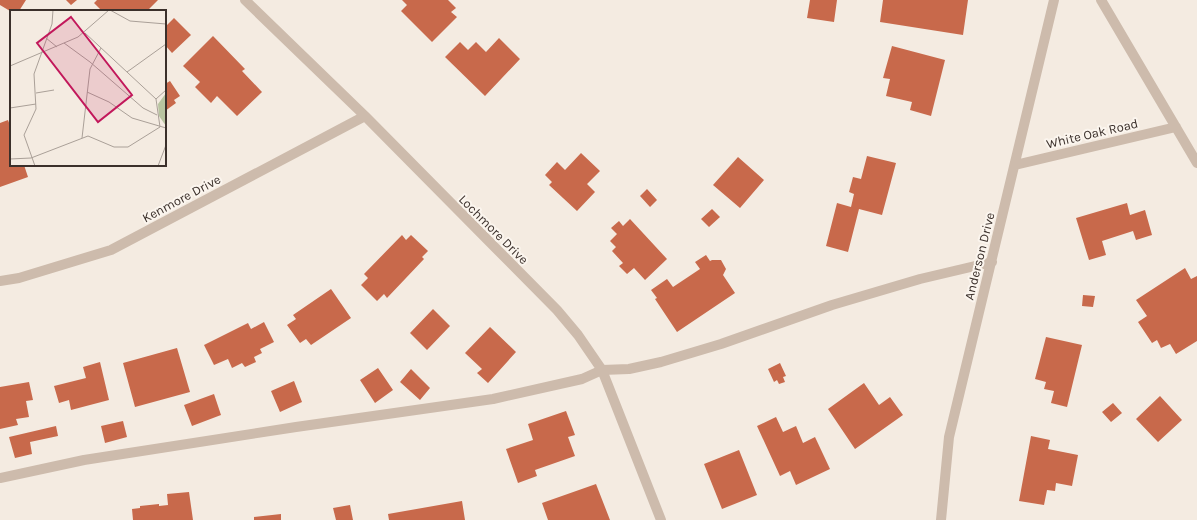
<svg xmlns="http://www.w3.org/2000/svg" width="1197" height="520" font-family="Karla,sans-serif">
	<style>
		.building { fill: #c8694b }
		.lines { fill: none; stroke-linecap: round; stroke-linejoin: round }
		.minor { stroke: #cdbbac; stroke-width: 10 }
		.labels { text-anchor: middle; stroke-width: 4; stroke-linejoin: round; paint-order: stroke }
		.street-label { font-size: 13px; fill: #3b302b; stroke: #fbf5ee }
		.inset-road { fill: none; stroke: #aaa098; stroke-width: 1 }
		.view { fill: #c2185b; fill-opacity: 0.15; stroke: #c2185b; stroke-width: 2 }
		.inset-edge { fill: none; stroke: #3b302b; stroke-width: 2 }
	</style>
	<rect width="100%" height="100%" fill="#f4ebe1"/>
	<path class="building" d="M 0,0 L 26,0 L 19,11 L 10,11 L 0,5 Z
		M 66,0 L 77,0 L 71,5 Z
		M 97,0 L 158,0 L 147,11 L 102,11 L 94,3 Z
		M 402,0 L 448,0 L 456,8 L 451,12 L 457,17 L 432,42 L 401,11 L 407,5 Z
		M 810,0 L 837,0 L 834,22 L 807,18 Z
		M 883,0 L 968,0 L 963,35 L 880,22 Z
		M 174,18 L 191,35 L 172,53 L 165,45 L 165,27 Z
		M 213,36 L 245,69 L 242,71 L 262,92 L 237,116 L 217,96 L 211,103 L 195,87 L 200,82 L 183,66 Z
		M 499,38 L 520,59 L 485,96 L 445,57 L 460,42 L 468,50 L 476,42 L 486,52 Z
		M 892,46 L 945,60 L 931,116 L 910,110 L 912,102 L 886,96 L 890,79 L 883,78 Z
		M 170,81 L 180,96 L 174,100 L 176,103 L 165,111 L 165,84 Z
		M 8,120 L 11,128 L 11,165 L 24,165 L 28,177 L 0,187 L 0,123 Z
		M 581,153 L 600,171 L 587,184 L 595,192 L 577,211 L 549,185 L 552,182 L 545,175 L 557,162 L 565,170 Z
		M 867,156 L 896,163 L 882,215 L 859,209 L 848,252 L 826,246 L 837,203 L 851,207 L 854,194 L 849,192 L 853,177 L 861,179 Z
		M 738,157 L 764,180 L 740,208 L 713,185 Z
		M 647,189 L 657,200 L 650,207 L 640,196 Z
		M 1127,203 L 1130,215 L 1145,210 L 1152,235 L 1136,240 L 1133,231 L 1102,241 L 1106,255 L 1089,260 L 1076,218 Z
		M 712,209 L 720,217 L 709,227 L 701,219 Z
		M 630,219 L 667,259 L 645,280 L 634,268 L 627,274 L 619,266 L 623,263 L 612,251 L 616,247 L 610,241 L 617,234 L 611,228 L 619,221 L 623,226 Z
		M 402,235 L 406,240 L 411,235 L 428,251 L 422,257 L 424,259 L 387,298 L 384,294 L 377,301 L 361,285 L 368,278 L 364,274 Z
		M 706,255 L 710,261 L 712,260 L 721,260 L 726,269 L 723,275 L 735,293 L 677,332 L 655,299 L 657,298 L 651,290 L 667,279 L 673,287 L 700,269 L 695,262 Z
		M 1185,268 L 1191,279 L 1197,276 L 1197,341 L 1176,354 L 1170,344 L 1161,348 L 1157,340 L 1152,343 L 1138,322 L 1147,316 L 1136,300 Z
		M 331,289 L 351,318 L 311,345 L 306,339 L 300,343 L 287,325 L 296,319 L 293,315 Z
		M 1083,295 L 1095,296 L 1093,307 L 1082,306 Z
		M 433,309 L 450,326 L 427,350 L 410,333 Z
		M 264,322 L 274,342 L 260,349 L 262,353 L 254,357 L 256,362 L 245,367 L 242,363 L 232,368 L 228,359 L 214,365 L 204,345 L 248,323 L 251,329 Z
		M 490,327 L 516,352 L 488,383 L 477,373 L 482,369 L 465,353 Z
		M 1046,337 L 1082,345 L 1067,407 L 1051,403 L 1054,391 L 1044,389 L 1046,382 L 1035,379 Z
		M 177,348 L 190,392 L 135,407 L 123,363 Z
		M 100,362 L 109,400 L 71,410 L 69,400 L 59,403 L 54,386 L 86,378 L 83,367 Z
		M 780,363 L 786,376 L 783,377 L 785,382 L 779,384 L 777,380 L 774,382 L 768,369 Z
		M 378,368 L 393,390 L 375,403 L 360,380 Z
		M 411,369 L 430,388 L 420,400 L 400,382 Z
		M 294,381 L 302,402 L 280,412 L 271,391 Z
		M 29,382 L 33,400 L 26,401 L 29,417 L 16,419 L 18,425 L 0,429 L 0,387 Z
		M 864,383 L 879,405 L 890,397 L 903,415 L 855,449 L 828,409 Z
		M 214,394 L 221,415 L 192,426 L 184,405 Z
		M 1160,396 L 1182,420 L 1158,442 L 1136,419 Z
		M 1113,403 L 1122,413 L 1111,422 L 1102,412 Z
		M 566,411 L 575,435 L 568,437 L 575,456 L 535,470 L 537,476 L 518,483 L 506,449 L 533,440 L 528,424 Z
		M 776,417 L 783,432 L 796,426 L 803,443 L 815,437 L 830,469 L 796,485 L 790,471 L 780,476 L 757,426 Z
		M 123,421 L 127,437 L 105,443 L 101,426 Z
		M 56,426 L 58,436 L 30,442 L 32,454 L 15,458 L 9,437 Z
		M 1031,436 L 1050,440 L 1048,449 L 1078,455 L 1072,486 L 1056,483 L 1055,491 L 1047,490 L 1044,505 L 1019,501 Z
		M 739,450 L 757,495 L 722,509 L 704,464 Z
		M 596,484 L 610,520 L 548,520 L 542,503 Z
		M 189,492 L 193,520 L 133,520 L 132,509 L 140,508 L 140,506 L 159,504 L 159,506 L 168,505 L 167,494 Z
		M 462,501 L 465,520 L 389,520 L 388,514 Z
		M 350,505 L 353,520 L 336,520 L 333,508 Z
		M 281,514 L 281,520 L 254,520 L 254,517 Z"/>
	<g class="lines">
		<path class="minor" d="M 245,0 L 365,116 L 557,310 L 578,335 L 602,370 L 661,520
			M 1101,0 L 1197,163
			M 1015,165 L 1176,127
			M 0,281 L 19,278 L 111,250 L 365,116
			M 0,478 L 84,460 L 296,427 L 493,399 L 582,379 L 602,370 L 629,369 L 661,362 L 721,344 L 832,305 L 920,279 L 992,262
			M 941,520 L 949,437 L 1054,0"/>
	</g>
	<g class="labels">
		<g class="street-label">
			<text transform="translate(1092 133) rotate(-13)" y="5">White Oak Road</text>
			<text transform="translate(181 198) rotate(-28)" y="5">Kenmore Drive</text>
			<text transform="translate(494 229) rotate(45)" y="5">Lochmore Drive</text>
			<text transform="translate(979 256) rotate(-76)" y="5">Anderson Drive</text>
		</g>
	</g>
	<g transform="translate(10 10)">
		<rect width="156" height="156" fill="#f4ebe1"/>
		<path d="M 156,83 L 156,116 L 149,106 L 148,94 Z" fill="#b8c4a0"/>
		<path class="inset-road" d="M 100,0 L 120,11 L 156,14M 75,23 L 146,89M 36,28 L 47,37M 54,33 L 80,52 L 133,98 L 147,105M 0,56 L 68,27 L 99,0M 117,62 L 156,34M 77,82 L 99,92 L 122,108 L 156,118M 26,83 L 44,80M 146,89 L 156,80M 0,98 L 26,94M 72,128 L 80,59 L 91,38M 0,149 L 21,148 L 78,126 L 104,137 L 118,137 L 150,117 L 146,89M 25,156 L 14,125 L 26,99 L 24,64 L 42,14 L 43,0M 148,156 L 156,135"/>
		<path class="view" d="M 61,7 L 122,85 L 88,112 L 27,33 Z"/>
		<rect width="156" height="156" class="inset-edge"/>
	</g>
</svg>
